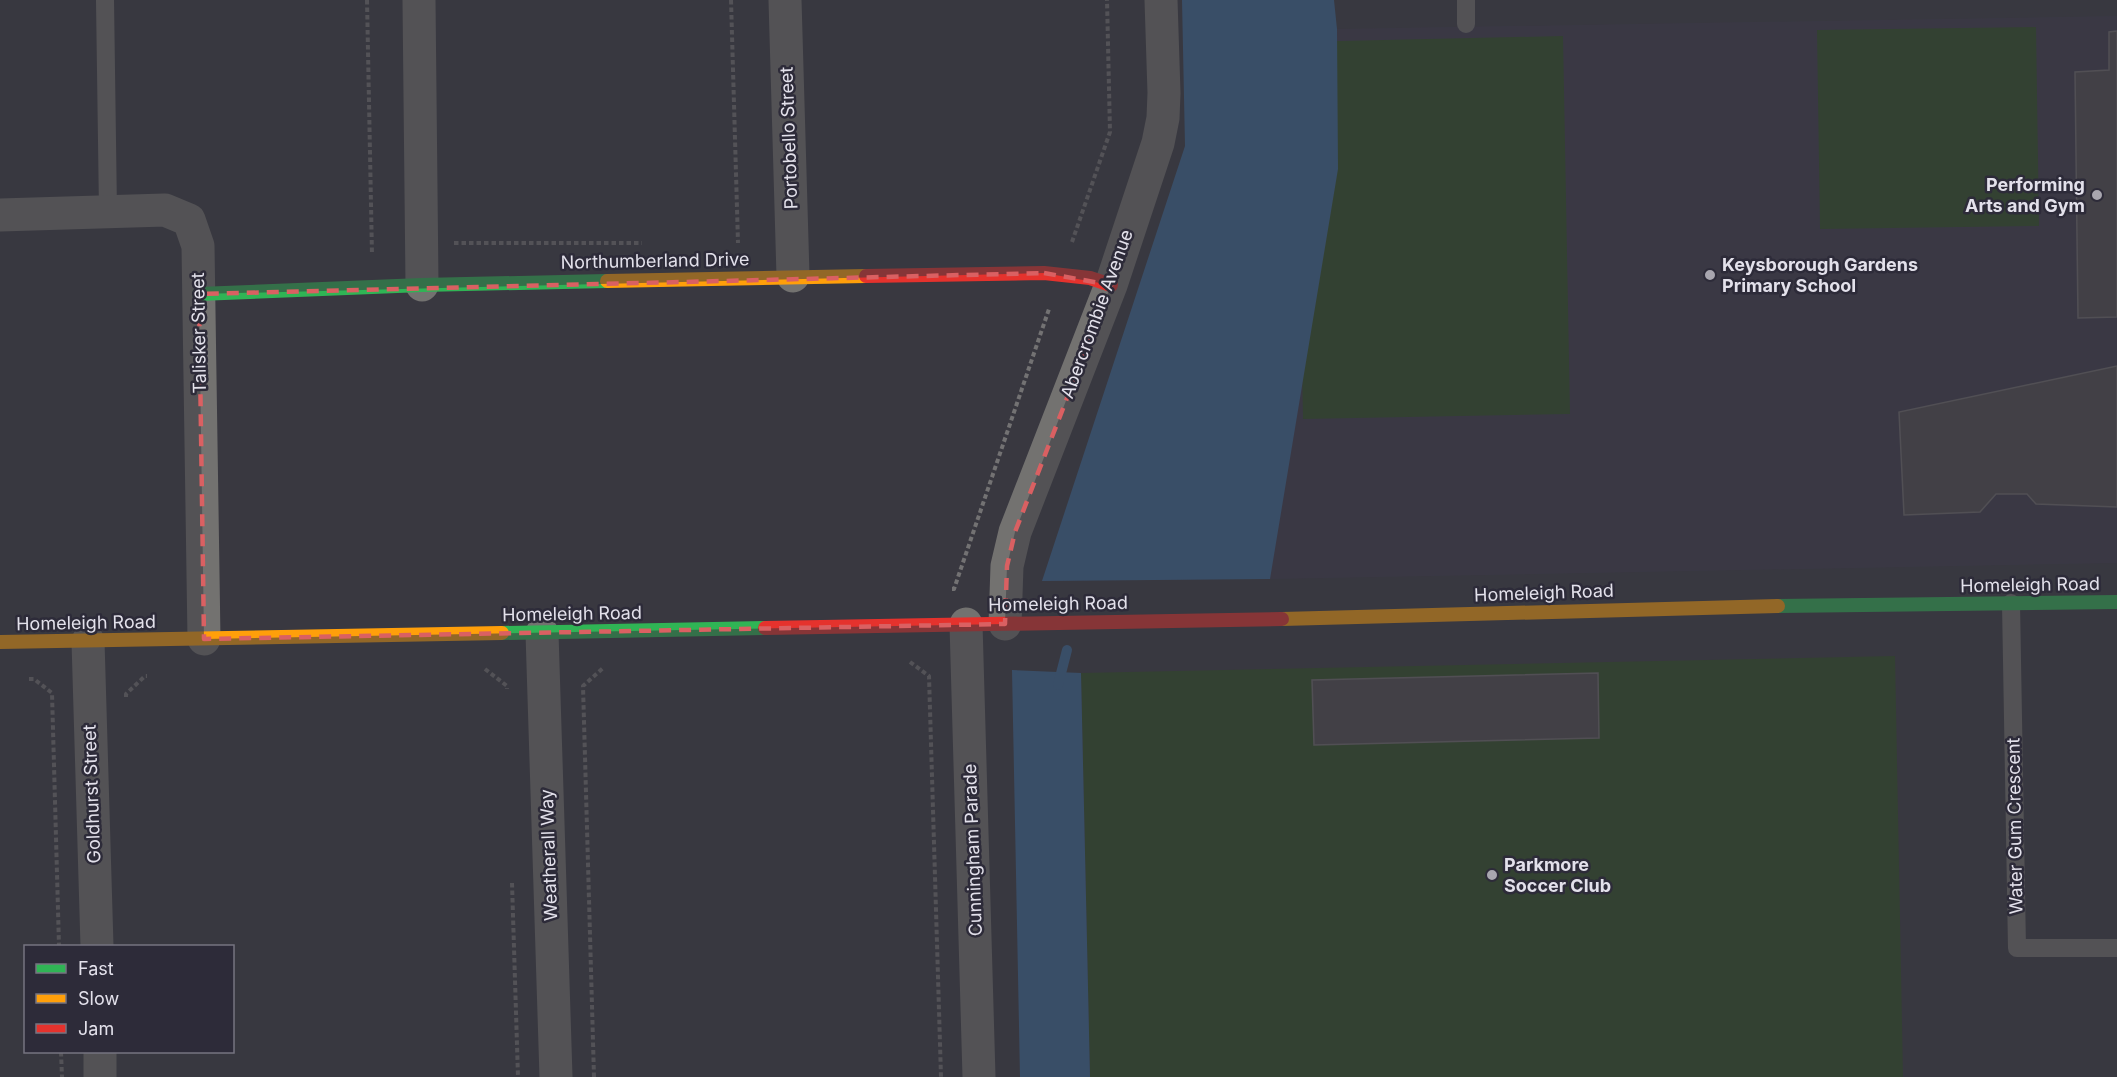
<svg xmlns="http://www.w3.org/2000/svg" width="2117" height="1077" font-family="Inter,sans-serif">
	<style>
		.built { fill: #3c394b }
		.green { fill: #2e4c22 }
		.water { fill: #3b6897 }
		.lines { fill: none; stroke-linecap: round; stroke-linejoin: round }
		.stream { stroke: #3b6897; stroke-width: 10 }
		.building { fill: #4f4b4e; stroke: #6f6b6e; stroke-width: 1.5 }
		.path { stroke: #737273; stroke-width: 4; stroke-dasharray: 4.5 3; stroke-linecap: butt }
		.lane { stroke: #737270; stroke-width: 18 }
		.street { stroke: #737270; stroke-width: 33 }
		.fast { stroke: #30b455; stroke-width: 14 }
		.slow { stroke: #ff9f0a; stroke-width: 14 }
		.jam { stroke: #e5322d; stroke-width: 14 }
		.marked { fill: none; stroke: #da6062; stroke-width: 4.5; stroke-dasharray: 12 8; stroke-linejoin: round }
		.poi-dot { fill: #a8a6af; stroke: #2d2b39; stroke-width: 2 }
		.labels { text-anchor: middle; stroke-width: 5; stroke-linejoin: round; paint-order: stroke }
		.street-label { font-size: 18px; fill: #e3e1eb; stroke: #2d2b39 }
		.poi-label { font-size: 18px; font-weight: bold; fill: #e3e1eb; stroke: #2d2b39; text-anchor: start }
	</style>
	<rect width="100%" height="100%" fill="#393840"/>
	<path class="built" d="M 2117,16 L 2117,563 L 1270,579 L 1267,381 L 1338,169 L 1337,29 Z"/>
	<path class="green" d="M 2036,27 L 2039,226 L 1820,229 L 1817,30 Z
		M 1563,36 L 1570,414 L 1303,419 L 1296,42 Z
		M 1895,656 L 1903,1077 L 1090,1077 L 1081,673 Z"/>
	<path class="water" d="M 1182,0 L 1334,0 L 1337,29 L 1338,169 L 1270,579 L 1042,581 L 1185,146 Z
		M 1012,670 L 1081,673 L 1090,1077 L 1020,1077 Z"/>
	<g class="lines">
		<path class="stream" d="M 1058,685 L 1067,650"/>
	</g>
	<path class="building" d="M 2117,31 L 2117,317 L 2078,318 L 2075,72 L 2109,70 L 2109,32 Z
		M 2117,366 L 2117,507 L 2036,504 L 2027,494 L 1996,494 L 1980,512 L 1904,515 L 1899,412 Z
		M 1598,673 L 1599,738 L 1314,745 L 1312,680 Z"/>
	<g class="lines">
		<path class="path" d="M 367,0 L 372,255
			M 731,0 L 738,243
			M 1072,242 L 1110,132 L 1107,0
			M 454,243 L 642,243
			M 952,589 L 954,589 L 1049,309
			M 910,662 L 929,676 L 941,1077
			M 485,669 L 507,686 L 507,689
			M 29,679 L 34,679 L 52,693 L 59,946
			M 126,697 L 126,694 L 145,676 L 147,676
			M 512,883 L 518,1077
			M 61,1052 L 62,1077
			M 594,1077 L 583,686 L 603,668"/>
		<path class="lane" d="M 105,0 L 108,211
			M 1466,0 L 1466,24
			M 2011,603 L 2017,948 L 2117,948"/>
		<path class="street" d="M 419,0 L 422,285
			M 785,0 L 793,276
			M 0,215 L 165,210 L 189,220 L 198,246 L 204,639
			M 966,624 L 979,1077
			M 1005,624 L 1007,566 L 1015,532 L 1111,285 L 1158,143 L 1163,118 L 1164,93 L 1161,0
			M 542,633 L 556,1077
			M 88,641 L 97,946
			M 100,1052 L 100,1077"/>
		<path class="fast" d="M 199,294 L 422,285 L 607,281
			M 1778,606 L 2117,602
			M 502,633 L 765,628"/>
		<path class="slow" d="M 607,281 L 866,276
			M 1282,619 L 1778,606
			M 0,642 L 502,633"/>
		<path class="jam" d="M 866,276 L 1044,273 L 1090,278 L 1111,285
			M 765,628 L 1282,619"/>
	</g>
	<path d="M0 0H2117V1077H0ZM 1044,273 L 1111,285 L 1015,532 L 1007,566 L 1005,624 L 204,639 L 199,294 Z" fill="#393840" fill-opacity=".55" fill-rule="evenodd"/>
	<path class="marked" d="M 1044,273 L 1111,285 L 1015,532 L 1007,566 L 1005,624 L 204,639 L 199,294 Z"/>
	<g class="poi-dot">
		<circle cx="2097" cy="195" r="6"/>
		<circle cx="1710" cy="275" r="6"/>
		<circle cx="1492" cy="875" r="6"/>
	</g>
	<g class="labels">
		<g class="street-label">
			<text transform="translate(789 138) rotate(-92)" y="6">Portobello Street</text>
			<text transform="translate(655 261) rotate(-1)" y="6">Northumberland Drive</text>
			<text transform="translate(1097 314) rotate(-70)" y="6">Abercrombie Avenue</text>
			<text transform="translate(199 333) rotate(-91)" y="6">Talisker Street</text>
			<text transform="translate(2030 585) rotate(-1)" y="6">Homeleigh Road</text>
			<text transform="translate(1544 593) rotate(-2)" y="6">Homeleigh Road</text>
			<text transform="translate(1058 604) rotate(-1)" y="6">Homeleigh Road</text>
			<text transform="translate(572 614) rotate(-1)" y="6">Homeleigh Road</text>
			<text transform="translate(86 623) rotate(-1)" y="6">Homeleigh Road</text>
			<text transform="translate(92 794) rotate(-92)" y="6">Goldhurst Street</text>
			<text transform="translate(2015 826) rotate(-91)" y="6">Water Gum Crescent</text>
			<text transform="translate(973 850) rotate(-92)" y="6">Cunningham Parade</text>
			<text transform="translate(549 855) rotate(-92)" y="6">Weatherall Way</text>
		</g>
		<g class="poi-label">
			<text x="2085" y="191" text-anchor="end">Performing<tspan x="2085" dy="21">Arts and Gym</tspan></text>
			<text x="1722" y="271">Keysborough Gardens<tspan x="1722" dy="21">Primary School</tspan></text>
			<text x="1504" y="871">Parkmore<tspan x="1504" dy="21">Soccer Club</tspan></text>
		</g>
	</g>
	<rect x="24" y="945" width="210" height="108" fill="#2d2b39" stroke="#767480" stroke-width="1.5"/>
	<rect x="36" y="964" width="30" height="9" fill="#30b455" stroke="#767480" stroke-width="1.5"/>
	<text x="78" y="975" font-size="18" fill="#e3e1eb">Fast</text>
	<rect x="36" y="994" width="30" height="9" fill="#ff9f0a" stroke="#767480" stroke-width="1.5"/>
	<text x="78" y="1005" font-size="18" fill="#e3e1eb">Slow</text>
	<rect x="36" y="1024" width="30" height="9" fill="#e5322d" stroke="#767480" stroke-width="1.5"/>
	<text x="78" y="1035" font-size="18" fill="#e3e1eb">Jam</text>
</svg>
